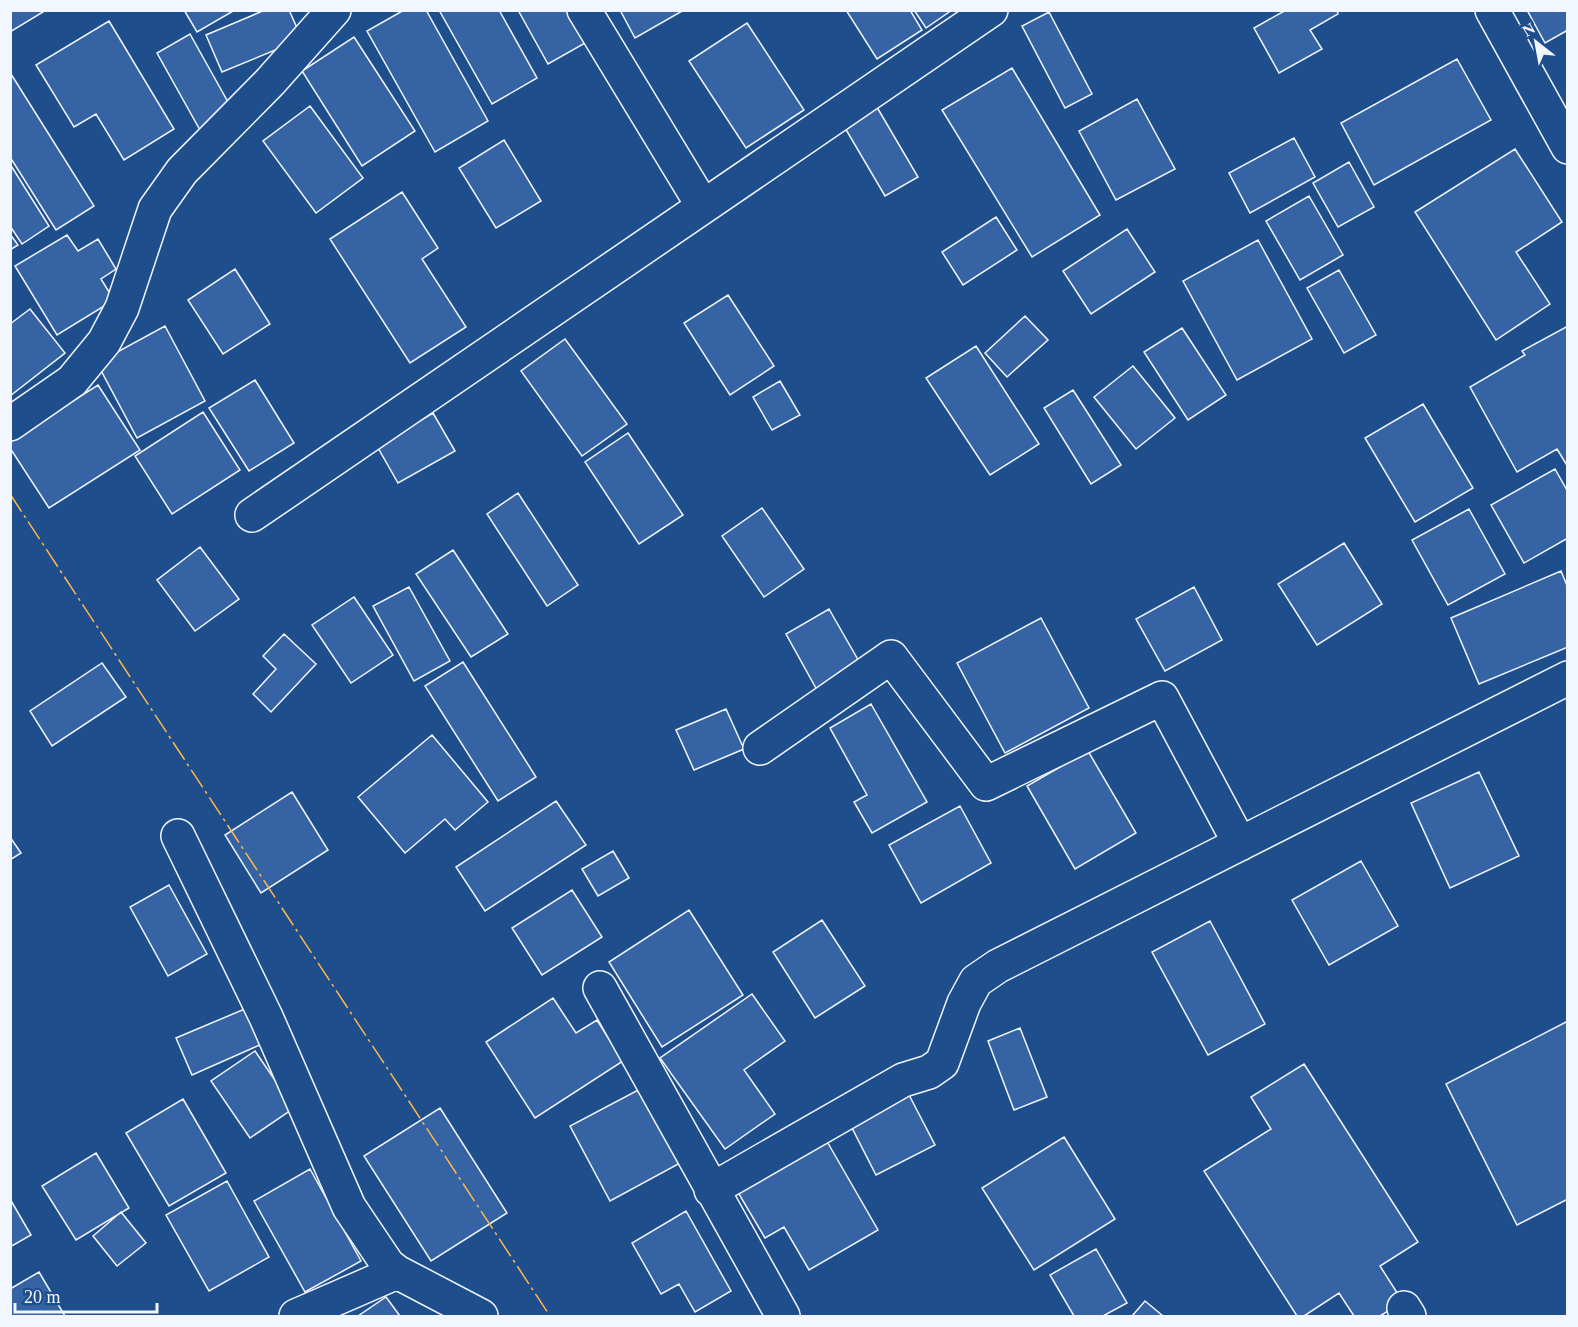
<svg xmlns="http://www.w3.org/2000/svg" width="1578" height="1327" font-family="'Times New Roman',serif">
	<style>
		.building { fill: #3563a3; stroke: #f2f6ff; stroke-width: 1.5 }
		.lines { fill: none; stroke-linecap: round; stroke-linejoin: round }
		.minor-casing { stroke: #f2f6ff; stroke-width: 36 }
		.major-casing { stroke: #f2f6ff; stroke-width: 36 }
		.minor { stroke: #1f4e8c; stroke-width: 33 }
		.major { stroke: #1f4e8c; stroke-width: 33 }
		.power { stroke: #ffb74d; stroke-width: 1.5; stroke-dasharray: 21 4.5 3 4.5; stroke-linecap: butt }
	</style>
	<rect width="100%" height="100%" fill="#1f4e8c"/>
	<path class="building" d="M 10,10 L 42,10 L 43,12 L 10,32 Z
		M 184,10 L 235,10 L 197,32 Z
		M 265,10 L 289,10 L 302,39 L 222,72 L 206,35 Z
		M 404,10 L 426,10 L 488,121 L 435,152 L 367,31 Z
		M 439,10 L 499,10 L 537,78 L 492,104 Z
		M 518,10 L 579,10 L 594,38 L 548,64 Z
		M 620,10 L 684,10 L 635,38 Z
		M 846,10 L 910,10 L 922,30 L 877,59 Z
		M 914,10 L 952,10 L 926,28 Z
		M 1286,10 L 1337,10 L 1338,14 L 1310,30 L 1322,49 L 1279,73 L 1254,28 Z
		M 1527,10 L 1568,10 L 1568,30 L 1545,43 Z
		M 1049,12 L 1092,94 L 1065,108 L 1022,26 Z
		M 109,21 L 174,129 L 124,160 L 96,114 L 74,127 L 36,65 Z
		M 747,23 L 804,110 L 746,148 L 689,61 Z
		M 190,34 L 233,111 L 200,130 L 157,53 Z
		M 354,37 L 415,131 L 362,166 L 302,71 Z
		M 1457,59 L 1491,120 L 1374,185 L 1341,123 Z
		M 1012,68 L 1100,215 L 1032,257 L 942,110 Z
		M 11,74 L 94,206 L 56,230 L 10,157 Z
		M 871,97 L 918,177 L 885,196 L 838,116 Z
		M 1137,99 L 1175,169 L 1116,200 L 1079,131 Z
		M 310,106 L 363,178 L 316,213 L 263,141 Z
		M 1294,138 L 1315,177 L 1250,213 L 1229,173 Z
		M 504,140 L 541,201 L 496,228 L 459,168 Z
		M 1515,149 L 1562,222 L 1516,252 L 1550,304 L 1496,340 L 1415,212 Z
		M 1349,162 L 1374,207 L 1338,227 L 1313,183 Z
		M 10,164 L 49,226 L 22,244 L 10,226 Z
		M 402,192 L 438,248 L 422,259 L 466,327 L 410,363 L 330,239 Z
		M 1309,196 L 1343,255 L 1300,280 L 1266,221 Z
		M 996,217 L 1017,250 L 963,285 L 942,252 Z
		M 1127,229 L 1155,272 L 1091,314 L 1063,271 Z
		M 10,234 L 18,245 L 10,250 Z
		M 67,235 L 78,251 L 98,239 L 116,269 L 101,279 L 114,300 L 57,335 L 15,266 Z
		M 1258,240 L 1312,339 L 1237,380 L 1183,281 Z
		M 235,269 L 270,324 L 223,354 L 188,300 Z
		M 1339,270 L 1376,335 L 1344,353 L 1307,288 Z
		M 728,295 L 774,366 L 730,395 L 684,323 Z
		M 30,309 L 65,353 L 10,396 L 10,324 Z
		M 1025,316 L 1048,340 L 1007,377 L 985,353 Z
		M 165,326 L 205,401 L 137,438 L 97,363 Z
		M 1568,326 L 1568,467 L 1557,449 L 1517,472 L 1470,387 L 1525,355 L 1522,351 Z
		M 1182,328 L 1226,395 L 1188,420 L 1144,352 Z
		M 565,339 L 627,424 L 582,456 L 521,371 Z
		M 976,346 L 1039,444 L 990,475 L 926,378 Z
		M 1133,366 L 1175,418 L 1136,449 L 1094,397 Z
		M 255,380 L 294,443 L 249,471 L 209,408 Z
		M 780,381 L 800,415 L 772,430 L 753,397 Z
		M 98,385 L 140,450 L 49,508 L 10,448 L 10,441 Z
		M 1073,390 L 1121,465 L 1091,484 L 1044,408 Z
		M 1423,404 L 1473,488 L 1415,522 L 1365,438 Z
		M 203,412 L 240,470 L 172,514 L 135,456 Z
		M 433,413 L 455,451 L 398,483 L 377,446 Z
		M 628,433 L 683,515 L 639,544 L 585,462 Z
		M 1555,469 L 1568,492 L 1568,538 L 1524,563 L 1491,505 Z
		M 518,493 L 578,585 L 547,606 L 487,514 Z
		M 762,508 L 804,569 L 764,597 L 722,536 Z
		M 1469,509 L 1505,574 L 1448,605 L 1412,540 Z
		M 1344,543 L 1382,604 L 1317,645 L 1278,584 Z
		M 200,547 L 239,599 L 195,631 L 157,580 Z
		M 453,550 L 508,634 L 471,657 L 416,574 Z
		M 1561,571 L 1568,588 L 1568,647 L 1479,684 L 1451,618 Z
		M 409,587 L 450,661 L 414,681 L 373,606 Z
		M 1194,587 L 1222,640 L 1165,671 L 1136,619 Z
		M 354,597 L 393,655 L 351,683 L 312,625 Z
		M 829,609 L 861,665 L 817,690 L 786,634 Z
		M 1041,618 L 1089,708 L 1005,753 L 957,663 Z
		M 284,634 L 316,664 L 271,712 L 253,694 L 276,669 L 263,656 Z
		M 463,662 L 536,777 L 498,801 L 425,686 Z
		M 102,663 L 126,697 L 52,746 L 30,711 Z
		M 871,704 L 927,802 L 872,833 L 854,802 L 867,795 L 830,728 Z
		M 726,709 L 744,749 L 694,770 L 676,730 Z
		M 432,735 L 488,802 L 455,830 L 445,819 L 405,853 L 358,797 Z
		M 1088,751 L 1136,833 L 1075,869 L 1027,786 Z
		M 1479,772 L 1519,856 L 1450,888 L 1411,803 Z
		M 292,792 L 328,850 L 261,893 L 225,835 Z
		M 556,801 L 586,845 L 485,911 L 456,867 Z
		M 960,806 L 991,863 L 921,903 L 889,845 Z
		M 10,837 L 21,853 L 10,860 Z
		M 613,851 L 629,878 L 598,896 L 582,869 Z
		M 1361,861 L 1398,926 L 1329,965 L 1292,900 Z
		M 169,885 L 207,954 L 168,976 L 130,907 Z
		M 572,890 L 602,937 L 542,975 L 512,928 Z
		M 689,910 L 743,995 L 662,1047 L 609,962 Z
		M 822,920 L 865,986 L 815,1018 L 773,952 Z
		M 1210,921 L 1265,1024 L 1208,1055 L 1152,952 Z
		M 752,994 L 785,1041 L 744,1070 L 775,1114 L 725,1149 L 660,1058 Z
		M 553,998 L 576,1033 L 597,1020 L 623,1061 L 535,1118 L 486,1042 Z
		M 247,1008 L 262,1044 L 192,1075 L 176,1038 Z
		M 1568,1021 L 1568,1199 L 1517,1225 L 1446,1084 Z
		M 1020,1028 L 1047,1097 L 1014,1110 L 988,1041 Z
		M 255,1051 L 294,1108 L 250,1138 L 211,1081 Z
		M 1304,1064 L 1418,1242 L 1380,1266 L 1403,1302 L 1380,1316 L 1354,1316 L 1339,1293 L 1304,1316 L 1297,1316 L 1204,1171 L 1271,1129 L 1251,1097 Z
		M 642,1088 L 682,1162 L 610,1201 L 570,1126 Z
		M 907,1091 L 935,1145 L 876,1175 L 849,1122 Z
		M 183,1099 L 226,1173 L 169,1206 L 126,1133 Z
		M 440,1108 L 507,1213 L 431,1261 L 364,1156 Z
		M 1064,1137 L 1115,1219 L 1034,1270 L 982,1188 Z
		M 825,1138 L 878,1230 L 809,1270 L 784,1227 L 765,1238 L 736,1189 Z
		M 96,1153 L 129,1208 L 76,1240 L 42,1186 Z
		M 310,1169 L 361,1261 L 305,1292 L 254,1201 Z
		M 227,1181 L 269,1257 L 209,1291 L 166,1215 Z
		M 10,1199 L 31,1235 L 10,1247 Z
		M 686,1211 L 731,1291 L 695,1312 L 679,1284 L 661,1294 L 632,1243 Z
		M 121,1212 L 146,1243 L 117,1266 L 93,1236 Z
		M 1096,1249 L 1127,1303 L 1103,1316 L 1074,1316 L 1050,1275 Z
		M 39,1272 L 65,1316 L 10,1316 L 10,1289 Z
		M 386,1297 L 400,1316 L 358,1316 Z
		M 1145,1301 L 1163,1316 L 1132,1316 Z"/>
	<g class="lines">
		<g class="minor-casing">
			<path id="minor" d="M 584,10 L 703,206
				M 10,424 L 72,381 L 104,342 L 122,308 L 155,209 L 182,171 L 270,82 L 334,10
				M 252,515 L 991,10
				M 760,748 L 891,657 L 986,784 L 1162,698 L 1240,844
				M 178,836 L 266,1017 L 349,1207 L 388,1265 L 397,1272 L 481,1316
				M 600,988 L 783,1316
				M 711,1190 L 903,1080 L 929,1072 L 942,1063 L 964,1003 L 976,981 L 998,966 L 1568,678
				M 1404,1308 L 1409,1316
				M 296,1316 L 397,1272"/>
		</g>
		<g class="major-casing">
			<path id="major" d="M 1492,10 L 1568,147"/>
		</g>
		<use href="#minor" class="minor"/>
		<use href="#major" class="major"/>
		<path class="power" d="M 10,494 L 550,1316"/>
	</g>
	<rect width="1578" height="1327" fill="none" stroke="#f2f6ff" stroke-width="24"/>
	<g transform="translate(1536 42) rotate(329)" stroke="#1f4e8c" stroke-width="4.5" paint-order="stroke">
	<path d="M0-4.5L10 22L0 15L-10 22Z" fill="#f2f6ff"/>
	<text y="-9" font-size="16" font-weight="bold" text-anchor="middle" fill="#f2f6ff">N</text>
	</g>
	<path d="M15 1303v9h142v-9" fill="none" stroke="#f2f6ff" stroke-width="3"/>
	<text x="24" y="1303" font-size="18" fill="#f2f6ff" stroke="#1f4e8c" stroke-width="4.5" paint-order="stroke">20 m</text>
</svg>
